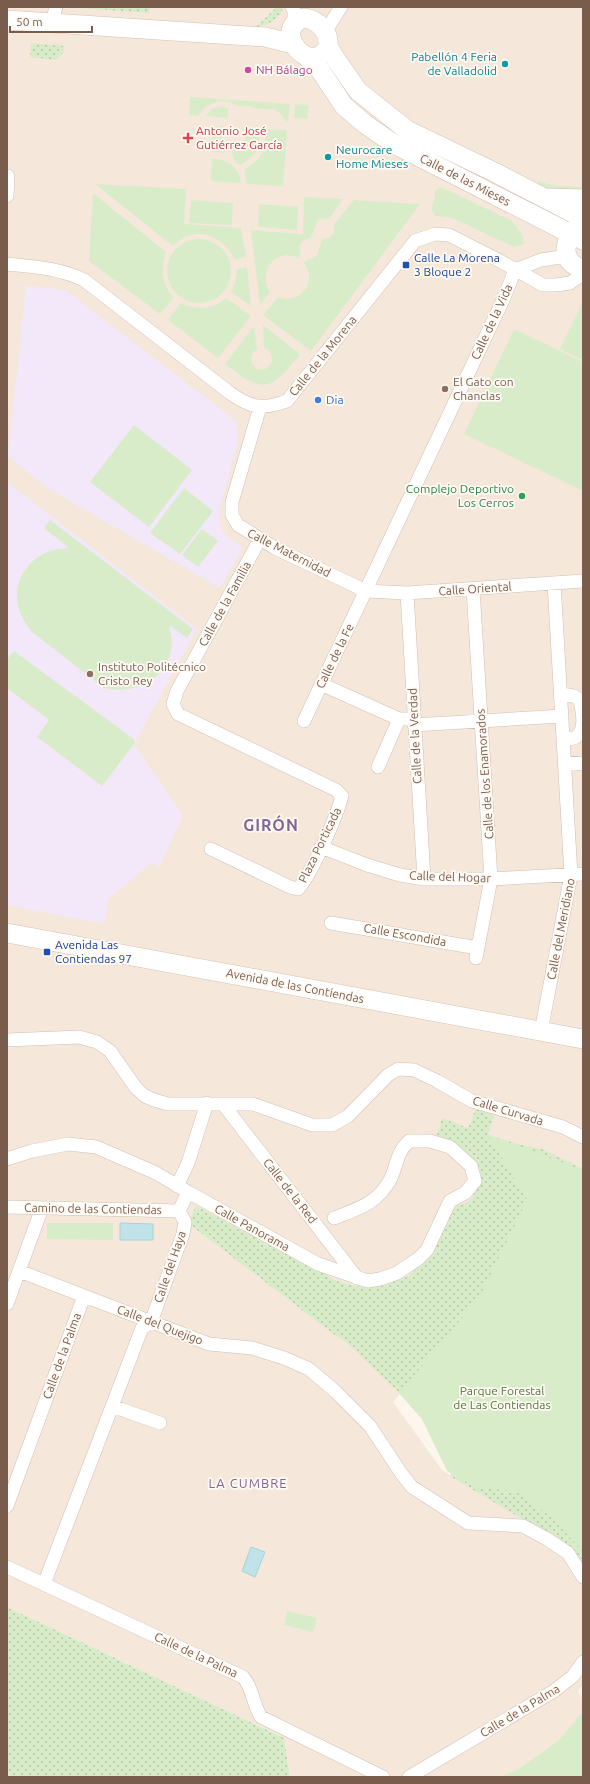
<svg xmlns="http://www.w3.org/2000/svg" width="590" height="1784" font-family="Ubuntu,sans-serif">
	<style>
		.residential { fill: #f5e8da }
		.education { fill: #f3e8fa }
		.grass { fill: url(#grass-dots) }
		.green { fill: #d8ecc9 }
		.water { fill: #bfe3e8; stroke: #a5d3da }
		.lines { fill: none; stroke-linecap: round; stroke-linejoin: round }
		.street-casing { stroke: #d1beb0; stroke-width: 14 }
		.secondary-casing { stroke: #d6c0b0; stroke-width: 20 }
		.street { stroke: #fff; stroke-width: 13 }
		.secondary { stroke: #fff; stroke-width: 19 }
		.culture-dot { fill: #0f9aa8; stroke: #fffaf3; stroke-width: 1.5 }
		.hotel-dot { fill: #d1479c; stroke: #fffaf3; stroke-width: 1.5 }
		.health-dot { fill: #e0444e; stroke: #fffaf3; stroke-width: 1.5 }
		.transit-dot { fill: #1a4fb4; stroke: #fffaf3; stroke-width: 1.5 }
		.education-dot { fill: #8d6e63; stroke: #fffaf3; stroke-width: 1.5 }
		.shop-dot { fill: #3f7fe0; stroke: #fffaf3; stroke-width: 1.5 }
		.leisure-dot { fill: #2e9e5b; stroke: #fffaf3; stroke-width: 1.5 }
		.labels { text-anchor: middle; stroke-width: 3.5; stroke-linejoin: round; paint-order: stroke }
		.culture-label { font-size: 12px; fill: #0d838f; stroke: #fffaf3; text-anchor: end }
		.hotel-label { font-size: 12px; fill: #b23c85; stroke: #fffaf3; text-anchor: start }
		.health-label { font-size: 12px; fill: #be3a42; stroke: #fffaf3; text-anchor: start }
		.street-label { font-size: 12px; fill: #7a5c4d; stroke: #fffaf3 }
		.transit-label { font-size: 12px; fill: #164399; stroke: #fffaf3; text-anchor: start }
		.education-label { font-size: 12px; fill: #785e54; stroke: #fffaf3; text-anchor: start }
		.shop-label { font-size: 12px; fill: #366cbe; stroke: #fffaf3; text-anchor: start }
		.leisure-label { font-size: 12px; fill: #27864d; stroke: #fffaf3; text-anchor: end }
		.park-label { font-size: 12px; fill: #537a41; stroke: #fffaf3 }
		.neighbourhood-label { font-size: 13px; letter-spacing: 1px; fill: #846695; stroke: #fffaf3 }
		.district-label { font-size: 16px; font-weight: bold; letter-spacing: 1px; fill: #846695; stroke: #fffaf3 }
	</style>
	<defs>
		<pattern id="grass-dots" width="8" height="8" patternUnits="userSpaceOnUse"><rect width="8" height="8" fill="#d8ecc9"/><path d="M2 2h.1M6 6h.1" fill="none" stroke="#b4c2a5" stroke-width="1.8" stroke-linecap="round"/></pattern>
	</defs>
	<rect width="100%" height="100%" fill="#fdf6ec"/>
	<path class="residential" d="M 7,7 L 583,7 L 583,1170 L 508,1258 L 393,1402 L 442,1470 L 559,1541 L 583,1569 L 583,1685 L 578,1691 L 583,1700 L 583,1711 L 559,1740 L 520,1768 L 500,1777 L 290,1777 L 284,1738 L 7,1607 Z"/>
	<path class="education" d="M 26,286 L 65,290 L 236,421 L 238,441 L 219,510 L 219,520 L 223,532 L 230,539 L 241,546 L 242,549 L 220,588 L 49,489 L 8,456 Z
		M 7,482 L 197,629 L 134,744 L 183,816 L 159,867 L 151,863 L 108,899 L 104,924 L 7,905 Z"/>
	<path class="grass" d="M 67,7 L 150,7 L 149,13 Z
		M 277,7 L 283,7 C 280,20 267,25 255,28 Z
		M 31,43 L 65,46 L 64,52 L 55,60 L 30,57 Z
		M 476,1109 L 494,1116 L 488,1135 L 525,1146 L 542,1149 L 583,1169 L 583,1569 L 559,1541 L 450,1476 L 452,1472 L 422,1419 L 399,1393 L 365,1360 L 344,1340 L 335,1335 L 188,1223 L 196,1206 L 337,1281 L 350,1285 L 363,1287 L 373,1286 L 409,1276 L 434,1249 L 455,1206 L 466,1203 L 472,1198 L 480,1183 L 480,1172 L 456,1145 L 436,1138 L 442,1118 L 468,1128 Z
		M 7,1607 L 284,1738 L 290,1777 L 7,1777 Z"/>
	<path class="green" d="M 190,97 L 290,104 L 288,121 L 286,121 L 279,112 L 273,109 L 258,109 L 249,106 L 239,106 L 229,102 L 218,101 L 205,107 L 198,116 L 189,115 Z
		M 295,104 L 309,105 L 307,119 L 294,118 Z
		M 222,106 L 228,109 L 228,118 L 206,116 L 212,109 Z
		M 213,126 L 225,127 L 221,134 L 225,142 L 228,144 L 225,153 L 212,152 Z
		M 244,128 L 258,129 C 262,148 257,154 241,165 L 236,163 L 232,154 L 233,149 C 240,143 249,140 244,128 Z
		M 263,129 L 287,130 L 283,186 L 247,184 L 244,170 C 259,159 271,149 263,129 Z
		M 212,159 C 226,158 241,169 241,183 L 211,181 Z
		M 538,182 L 560,186 L 583,187 L 583,195 L 562,193 L 536,187 Z
		M 95,184 L 186,189 L 184,224 L 241,228 L 246,257 L 235,260 C 222,234 195,224 173,246 Z
		M 441,187 L 512,221 L 522,234 L 524,244 L 514,247 L 452,218 L 435,216 L 431,208 L 435,198 L 435,191 Z
		M 93,193 L 166,252 C 161,267 161,286 174,297 L 160,314 L 89,261 Z
		M 304,197 L 343,199 L 329,219 L 323,218 L 317,221 L 314,231 L 310,238 L 302,241 L 299,247 L 301,254 L 298,258 C 276,247 257,272 270,292 L 260,305 L 251,230 L 303,234 Z
		M 191,200 L 233,203 L 232,225 L 189,223 Z
		M 354,200 L 420,204 L 311,351 L 263,315 L 278,297 C 300,305 318,282 304,263 L 308,259 C 322,258 317,247 323,239 C 332,239 336,233 334,224 Z
		M 259,204 L 298,207 L 297,230 L 258,227 Z
		M167 271a32 32 0 1 1 64 0a32 32 0 1 1-64 0Z
		M 247,267 L 251,306 L 231,292 L 235,282 L 237,269 Z
		M 226,298 L 251,316 L 218,358 L 168,320 L 181,303 C 197,311 212,309 226,298 Z
		M 583,301 L 583,360 L 560,349 Z
		M 263,325 L 300,354 C 270,392 264,394 225,364 L 254,326 L 257,349 L 252,354 L 251,362 L 257,369 C 272,373 278,354 264,348 Z
		M 514,329 L 583,362 L 583,491 L 464,434 Z
		M 134,425 L 192,470 L 149,527 L 90,482 Z
		M 184,488 L 213,511 L 180,554 L 150,533 Z
		M 50,520 L 193,629 L 187,638 L 169,625 C 171,633 173,642 171,650 C 165,681 133,695 104,688 L 31,631 C 24,622 17,609 17,597 C 16,575 33,555 54,550 C 59,548 64,549 69,548 L 44,528 Z
		M 202,529 L 218,541 L 198,567 L 182,555 Z
		M 14,651 L 135,740 L 134,744 L 102,786 L 37,737 L 49,720 L 7,688 L 7,659 Z
		M 488,1135 L 583,1170 L 583,1552 L 552,1518 L 518,1492 L 475,1487 L 447,1471 L 422,1419 L 399,1393 L 480,1296 L 527,1200 Z
		M 47,1223 L 113,1223 L 113,1240 L 47,1239 Z
		M 287,1611 L 317,1618 L 313,1632 L 284,1625 Z
		M 583,1711 L 583,1777 L 500,1777 L 520,1768 L 559,1740 Z"/>
	<path class="water" d="M 120,1223 L 153,1224 L 153,1240 L 120,1240 Z
		M 251,1547 L 265,1552 L 255,1577 L 242,1571 Z"/>
	<g class="lines">
		<g class="street-casing">
			<path id="street" d="M 292,7 L 294,11 L 294,24
				M 52,23 L 56,7
				M 325,32 L 341,7
				M 7,196 L 8,176
				M 7,264 C 35,267 58,268 84,280 L 230,393 C 251,408 262,410 287,401 L 415,241 L 435,234 L 449,235 L 500,261 L 543,285 L 556,285 L 570,283 L 583,274
				M 260,407 L 232,502 L 232,515 L 238,525 L 275,548 L 366,591 L 407,593 L 583,581
				M 473,589 L 491,879 L 476,958
				M 407,593 L 424,879
				M 321,684 L 399,719 L 414,719
				M 561,694 L 574,696 L 580,700 C 582,711 587,729 576,737 C 573,739 567,739 564,740
				M 304,721 L 503,300 L 515,270 L 541,260 L 567,256
				M 414,725 L 562,716
				M 565,762 L 583,764
				M 378,767 L 399,719
				M 321,847 L 367,865 L 400,875 L 424,879 L 491,879 L 583,874
				M 211,849 L 290,887 L 298,889 C 311,875 337,816 342,796 L 336,790 L 178,714 L 173,704 L 177,691 L 260,539
				M 331,923 L 478,948
				M 543,1021 L 571,875 L 554,583
				M 7,1040 L 79,1037 L 97,1042 L 110,1051 L 136,1088 L 145,1096 L 154,1100 L 168,1104 L 253,1104 L 312,1125 L 332,1125 L 348,1116 L 388,1075 L 398,1069 L 414,1070 L 437,1081 L 472,1101 L 563,1127 L 583,1137
				M 223,1104 L 357,1278
				M 7,1159 L 32,1151 L 68,1144 L 96,1147 L 156,1173 L 188,1192 L 318,1264 L 368,1281 L 380,1279 L 397,1273 L 418,1259 L 427,1250 L 450,1201 L 465,1193 L 475,1181 L 471,1166 L 450,1147 L 430,1141 L 409,1141 C 395,1154 398,1165 390,1180 C 377,1204 357,1209 334,1218
				M 177,1186 L 188,1163 L 207,1103
				M 7,1207 L 179,1211
				M 19,1271 L 209,1344 L 252,1348 L 284,1358 L 309,1369 L 336,1392 L 370,1426 L 401,1473 L 412,1487 L 468,1523 L 523,1526 L 547,1539 L 568,1553 L 583,1577
				M 7,1304 L 42,1208
				M 112,1406 L 160,1423
				M 7,1506 L 84,1296
				M 7,1567 L 243,1677 C 253,1688 253,1705 261,1717 L 383,1777
				M 44,1584 L 142,1328 L 151,1322 L 183,1234 L 185,1222 L 179,1211 L 188,1192
				M 409,1777 L 554,1691 L 573,1676 L 583,1662"/>
		</g>
		<g class="secondary-casing">
			<path id="secondary" d="M 304,18 C 318,19 332,34 327,49 C 308,76 271,29 304,18 Z
				M 7,20 L 265,37 L 293,44
				M 328,46 L 335,58 L 358,91 L 407,130 L 494,172 L 583,218
				M 307,57 L 320,70 L 344,106 L 365,124 L 394,144 L 583,240
				M 548,198 L 583,199
				M 579,225 C 564,239 558,262 583,269
				M 7,933 L 583,1039"/>
		</g>
		<use href="#street" class="street"/>
		<use href="#secondary" class="secondary"/>
	</g>
	<g class="culture-dot">
		<circle cx="505" cy="64" r="4"/>
		<circle cx="328" cy="157" r="4"/>
	</g>
	<circle class="hotel-dot" cx="248" cy="70" r="4"/>
	<path class="health-dot" d="M186 132h4v4h4v4h-4v4h-4v-4h-4v-4h4z"/>
	<g class="transit-dot">
		<rect x="402" y="261" width="8" height="8" rx="2"/>
		<rect x="43" y="948" width="8" height="8" rx="2"/>
	</g>
	<g class="education-dot">
		<circle cx="445" cy="389" r="4"/>
		<circle cx="90" cy="674" r="4"/>
	</g>
	<circle class="shop-dot" cx="318" cy="400" r="4"/>
	<circle class="leisure-dot" cx="522" cy="496" r="4"/>
	<g class="labels">
		<g class="culture-label">
			<text x="497" y="61">Pabellón 4 Feria<tspan x="497" dy="14">de Valladolid</tspan></text>
			<text x="336" y="154" text-anchor="start">Neurocare<tspan x="336" dy="14">Home Mieses</tspan></text>
		</g>
		<g class="hotel-label">
			<text x="256" y="74">NH Bálago</text>
		</g>
		<g class="health-label">
			<text x="196" y="135">Antonio José<tspan x="196" dy="14">Gutiérrez García</tspan></text>
		</g>
		<g class="street-label">
			<text transform="translate(465 180) rotate(27)" y="4">Calle de las Mieses</text>
			<text transform="translate(492 322) rotate(-65)" y="4">Calle de la Vida</text>
			<text transform="translate(323 356) rotate(-51)" y="4">Calle de la Morena</text>
			<text transform="translate(289 553) rotate(27)" y="4">Calle Maternidad</text>
			<text transform="translate(475 589) rotate(-4)" y="4">Calle Oriental</text>
			<text transform="translate(225 604) rotate(-61)" y="4">Calle de la Familia</text>
			<text transform="translate(335 656) rotate(-64)" y="4">Calle de la Fe</text>
			<text transform="translate(415 736) rotate(-93)" y="4">Calle de la Verdad</text>
			<text transform="translate(485 774) rotate(-94)" y="4">Calle de los Enamorados</text>
			<text transform="translate(320 845) rotate(-64)" y="4">Plaza Porticada</text>
			<text transform="translate(450 877) rotate(2)" y="4">Calle del Hogar</text>
			<text transform="translate(561 929) rotate(-79)" y="4">Calle del Meridiano</text>
			<text transform="translate(405 935) rotate(10)" y="4">Calle Escondida</text>
			<text transform="translate(295 986) rotate(11)" y="4">Avenida de las Contiendas</text>
			<text transform="translate(508 1111) rotate(17)" y="4">Calle Curvada</text>
			<text transform="translate(290 1191) rotate(52)" y="4">Calle de la Red</text>
			<text transform="translate(93 1209) rotate(1)" y="4">Camino de las Contiendas</text>
			<text transform="translate(252 1228) rotate(29)" y="4">Calle Panorama</text>
			<text transform="translate(170 1267) rotate(-71)" y="4">Calle del Haya</text>
			<text transform="translate(160 1325) rotate(21)" y="4">Calle del Quejigo</text>
			<text transform="translate(62 1356) rotate(-70)" y="4">Calle de la Palma</text>
			<text transform="translate(196 1655) rotate(25)" y="4">Calle de la Palma</text>
			<text transform="translate(520 1711) rotate(-31)" y="4">Calle de la Palma</text>
		</g>
		<g class="transit-label">
			<text x="414" y="262">Calle La Morena<tspan x="414" dy="14">3 Bloque 2</tspan></text>
			<text x="55" y="949">Avenida Las<tspan x="55" dy="14">Contiendas 97</tspan></text>
		</g>
		<g class="education-label">
			<text x="453" y="386">El Gato con<tspan x="453" dy="14">Chanclas</tspan></text>
			<text x="98" y="671">Instituto Politécnico<tspan x="98" dy="14">Cristo Rey</tspan></text>
		</g>
		<g class="shop-label">
			<text x="326" y="404">Dia</text>
		</g>
		<g class="leisure-label">
			<text x="514" y="493">Complejo Deportivo<tspan x="514" dy="14">Los Cerros</tspan></text>
		</g>
		<g class="park-label">
			<text x="502" y="1395">Parque Forestal<tspan x="502" dy="14">de Las Contiendas</tspan></text>
		</g>
		<g class="neighbourhood-label">
			<text x="248" y="1488">LA CUMBRE</text>
		</g>
		<g class="district-label">
			<text x="271" y="831">GIRÓN</text>
		</g>
	</g>
	<rect width="590" height="1784" fill="none" stroke="#7a5c4d" stroke-width="16"/>
	<path d="M10 26v6h82v-6" fill="none" stroke="#7a5c4d" stroke-width="2"/>
	<text x="16" y="26" font-size="12" fill="#7a5c4d" stroke="#fffaf3" stroke-width="3" paint-order="stroke">50 m</text>
</svg>
